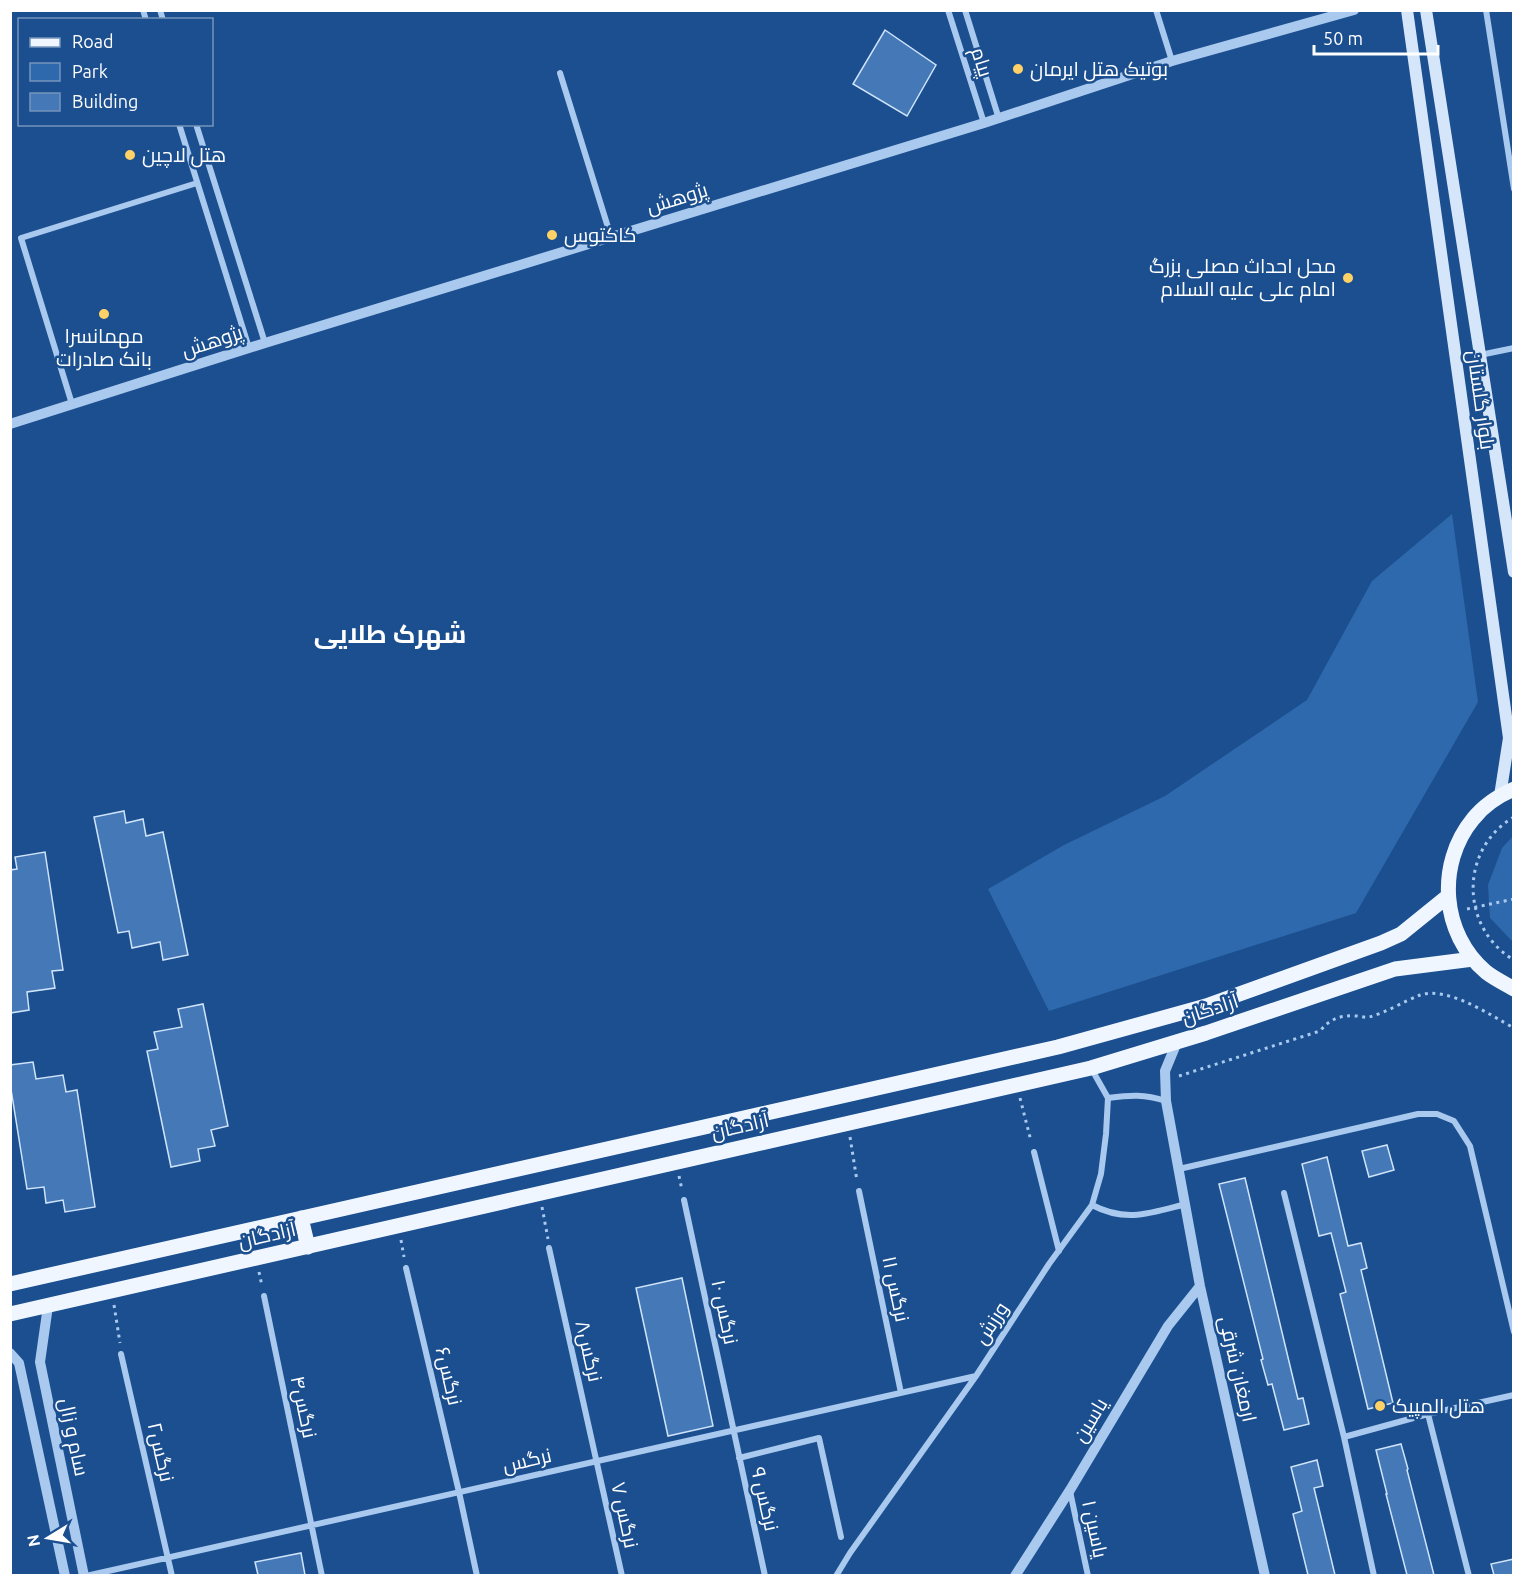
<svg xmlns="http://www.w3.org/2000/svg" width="1524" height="1586" font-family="Ubuntu,Cairo,sans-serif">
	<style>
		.green { fill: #2e69ad }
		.building { fill: #4478b7; stroke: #cfe3fa; stroke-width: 1.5 }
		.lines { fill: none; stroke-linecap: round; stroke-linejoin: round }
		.path { stroke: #a9c9ee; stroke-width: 3; stroke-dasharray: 3 4.5; stroke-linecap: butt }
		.minor { stroke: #a9c9ee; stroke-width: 6 }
		.tertiary { stroke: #a9c9ee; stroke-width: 10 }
		.secondary { stroke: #d6e6fa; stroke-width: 12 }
		.primary { stroke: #f0f6ff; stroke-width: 15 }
		.poi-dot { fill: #ffd166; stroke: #1b4f8f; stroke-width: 2 }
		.labels { text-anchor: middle; stroke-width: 5; stroke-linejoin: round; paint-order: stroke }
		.street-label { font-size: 20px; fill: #fff; stroke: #1b4f8f }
		.poi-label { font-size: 20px; fill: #fff; stroke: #1b4f8f; text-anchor: start }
		.district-label { font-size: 26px; font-weight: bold; fill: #fff; stroke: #1b4f8f }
	</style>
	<rect width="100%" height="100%" fill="#1b4f8f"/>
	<path class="green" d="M 1452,514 L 1478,702 L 1356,913 L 1049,1011 L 988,889 L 1064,845 L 1165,796 L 1307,700 L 1372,581 Z
		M 1513,836 L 1513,942 L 1490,918 L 1488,885 L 1502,848 Z"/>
	<path class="building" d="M 885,30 L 936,65 L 907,116 L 853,84 Z
		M 124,811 L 126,823 L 143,819 L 146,836 L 163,832 L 188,955 L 163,960 L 160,942 L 132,948 L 129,931 L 118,933 L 94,817 Z
		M 45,852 L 63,970 L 52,971 L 55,988 L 27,992 L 29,1010 L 10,1013 L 10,870 L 17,869 L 15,857 Z
		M 203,1004 L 228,1126 L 211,1130 L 215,1146 L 198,1149 L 200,1161 L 171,1167 L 147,1051 L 158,1049 L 154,1032 L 182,1027 L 178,1009 Z
		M 33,1062 L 36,1079 L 63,1075 L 66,1092 L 77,1090 L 95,1207 L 65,1212 L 63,1200 L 46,1203 L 44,1187 L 27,1189 L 10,1083 L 10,1065 Z
		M 1387,1145 L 1394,1170 L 1369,1177 L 1362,1151 Z
		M 1327,1157 L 1348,1246 L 1361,1243 L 1367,1268 L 1361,1270 L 1393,1403 L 1368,1409 L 1340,1294 L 1346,1292 L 1331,1233 L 1319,1236 L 1302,1164 Z
		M 1245,1178 L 1298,1399 L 1303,1398 L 1309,1424 L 1284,1430 L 1272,1384 L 1268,1385 L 1261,1360 L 1263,1359 L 1219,1184 Z
		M 682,1278 L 713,1426 L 668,1436 L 636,1288 Z
		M 1401,1444 L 1408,1469 L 1407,1470 L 1434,1575 L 1407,1575 L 1386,1494 L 1387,1494 L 1376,1450 Z
		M 1317,1460 L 1323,1486 L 1314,1488 L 1335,1575 L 1308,1575 L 1293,1514 L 1302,1511 L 1291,1467 Z
		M 301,1553 L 305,1575 L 258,1575 L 255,1562 Z
		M 1514,1559 L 1514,1575 L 1494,1575 L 1491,1564 Z"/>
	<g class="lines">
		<path class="path" d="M 1514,817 C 1459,849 1460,928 1514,960
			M 1467,909 L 1514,899
			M 1179,1076 L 1320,1031 C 1330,1019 1340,1015 1356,1016 C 1360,1016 1365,1018 1369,1017 C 1385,1013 1405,1001 1420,995 C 1448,986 1490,1015 1514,1028
			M 1020,1098 L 1031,1141
			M 850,1137 L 857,1181
			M 679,1176 L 682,1190
			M 542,1207 L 548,1239
			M 401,1240 L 404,1257
			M 259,1272 L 262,1286
			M 114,1305 L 120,1343"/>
		<path class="minor" d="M 143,10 L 146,20
			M 160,10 L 163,20
			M 948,10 L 984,123
			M 965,10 L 999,119
			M 1156,10 L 1172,61
			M 1486,10 L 1514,189
			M 560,73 L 611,237
			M 179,124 L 249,348
			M 196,124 L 265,343
			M 1480,355 L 1514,348
			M 72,404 L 21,238 L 197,183
			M 1108,1098 C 1131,1095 1144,1094 1166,1101
			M 1034,1152 L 1059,1251
			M 1179,1169 L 1418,1114 L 1437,1114 L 1454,1121 L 1470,1146 L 1514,1332
			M 859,1191 L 901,1393
			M 1284,1193 L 1344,1437 L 1374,1576
			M 684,1200 L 765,1576
			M 1092,1205 C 1126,1223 1151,1213 1186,1204
			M 549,1248 L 622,1576
			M 406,1268 L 459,1492 L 477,1576
			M 264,1296 L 322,1576
			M 121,1354 L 172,1576
			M 1428,1414 L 1469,1576
			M 1344,1437 L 1428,1414 L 1514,1395
			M 739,1458 L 819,1438 L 841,1537
			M 1070,1491 L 1088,1576
			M 86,1576 L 976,1376
			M 836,1576 L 850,1553 L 976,1376 L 1049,1264 L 1092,1205 L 1101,1174 L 1106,1134 L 1108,1098 L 1091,1068"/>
		<path class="tertiary" d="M 10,424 L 265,343 L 984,123 L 1172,61 L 1354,10
			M 1177,1042 L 1165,1071 L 1166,1101 L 1200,1286 L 1265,1576
			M 48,1306 L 40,1362 L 84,1576
			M 10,1353 L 19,1363 L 65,1576
			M 1015,1576 L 1070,1490 L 1168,1326 L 1200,1286"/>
		<path class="secondary" d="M 1407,10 L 1509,738 L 1500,796
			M 1426,10 L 1514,572"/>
		<path class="primary" d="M 1514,789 C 1498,796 1484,805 1473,819 C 1436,864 1441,934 1486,972 C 1495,979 1504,983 1514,989
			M 301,1218 L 308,1247
			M 10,1284 L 1058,1047 L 1206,1006 L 1381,943 L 1401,934 L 1448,896
			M 10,1314 L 1091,1068 L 1206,1033 L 1395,969 L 1473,959"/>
	</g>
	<g class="poi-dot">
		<circle cx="1018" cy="69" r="6"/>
		<circle cx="130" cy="155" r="6"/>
		<circle cx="552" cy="235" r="6"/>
		<circle cx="1348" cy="278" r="6"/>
		<circle cx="104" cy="314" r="6"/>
		<circle cx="1380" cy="1406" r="6"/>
	</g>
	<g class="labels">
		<g class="street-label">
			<text transform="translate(982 62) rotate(72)" y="7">پیام</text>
			<text transform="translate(677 198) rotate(-17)" y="7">پژوهش</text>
			<text transform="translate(212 341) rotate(-18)" y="7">پژوهش</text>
			<text transform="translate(1481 400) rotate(82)" y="7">بلوار گلستان</text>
			<text transform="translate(1210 1009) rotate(-18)" y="7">آزادگان</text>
			<text transform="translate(740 1126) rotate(-13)" y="7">آزادگان</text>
			<text transform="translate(267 1235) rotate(-13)" y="7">آزادگان</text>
			<text transform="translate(896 1289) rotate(78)" y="7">نرگس ۱۱</text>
			<text transform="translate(725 1312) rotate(78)" y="7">نرگس ۱۰</text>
			<text transform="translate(991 1323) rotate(-57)" y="7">ورزش</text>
			<text transform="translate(589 1351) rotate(77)" y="7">نرگس۸</text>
			<text transform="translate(1238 1369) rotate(77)" y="7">ارمغان شرقی</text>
			<text transform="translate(449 1376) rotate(77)" y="7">نرگس۶</text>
			<text transform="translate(304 1407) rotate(78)" y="7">نرگس۴</text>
			<text transform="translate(1090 1420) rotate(-59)" y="7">یاسین</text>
			<text transform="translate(74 1437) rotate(78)" y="7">سام و زال</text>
			<text transform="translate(161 1452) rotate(77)" y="7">نرگس۲</text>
			<text transform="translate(527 1460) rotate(-13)" y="7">نرگس</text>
			<text transform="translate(765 1499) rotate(77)" y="7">نرگس ۹</text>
			<text transform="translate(625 1515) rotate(78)" y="7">نرگس ۷</text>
			<text transform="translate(1095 1529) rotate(78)" y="7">یاسین ۱</text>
		</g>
		<g class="poi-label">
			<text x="1030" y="76">بوتیک هتل ایرمان</text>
			<text x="142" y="162">هتل لاچین</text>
			<text x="564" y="242">کاکتوس</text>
			<text x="1336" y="273" text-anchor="end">محل احداث مصلی بزرگ<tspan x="1336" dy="23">امام علی علیه السلام</tspan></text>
			<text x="104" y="343" text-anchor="middle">مهمانسرا<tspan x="104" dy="23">بانک صادرات</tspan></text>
			<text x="1392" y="1413">هتل المپیک</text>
		</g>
		<g class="district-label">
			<text x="390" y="643">شهرک طلایی</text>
		</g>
	</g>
	<rect width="1524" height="1586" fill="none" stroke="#ffffff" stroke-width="24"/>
	<rect x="18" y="18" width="195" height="108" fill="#1b4f8f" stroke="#7695bc" stroke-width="1.5"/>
	<rect x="30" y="38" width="30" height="9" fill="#f0f6ff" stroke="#7695bc" stroke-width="1.5"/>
	<text x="72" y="48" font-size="18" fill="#ffffff">Road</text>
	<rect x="30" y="63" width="30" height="18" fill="#2e69ad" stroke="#7695bc" stroke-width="1.5"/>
	<text x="72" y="78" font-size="18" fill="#ffffff">Park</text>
	<rect x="30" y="93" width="30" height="18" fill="#4478b7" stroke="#7695bc" stroke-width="1.5"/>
	<text x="72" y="108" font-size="18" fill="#ffffff">Building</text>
	<g transform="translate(48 1538) rotate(259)" stroke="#1b4f8f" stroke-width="4.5" paint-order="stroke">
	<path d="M0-4.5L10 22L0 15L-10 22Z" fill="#ffffff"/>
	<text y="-9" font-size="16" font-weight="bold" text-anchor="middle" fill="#ffffff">N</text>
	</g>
	<path d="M1314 45v9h124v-9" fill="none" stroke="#ffffff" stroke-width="3"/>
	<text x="1323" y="45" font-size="18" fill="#ffffff" stroke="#1b4f8f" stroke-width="4.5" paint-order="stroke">50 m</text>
</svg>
